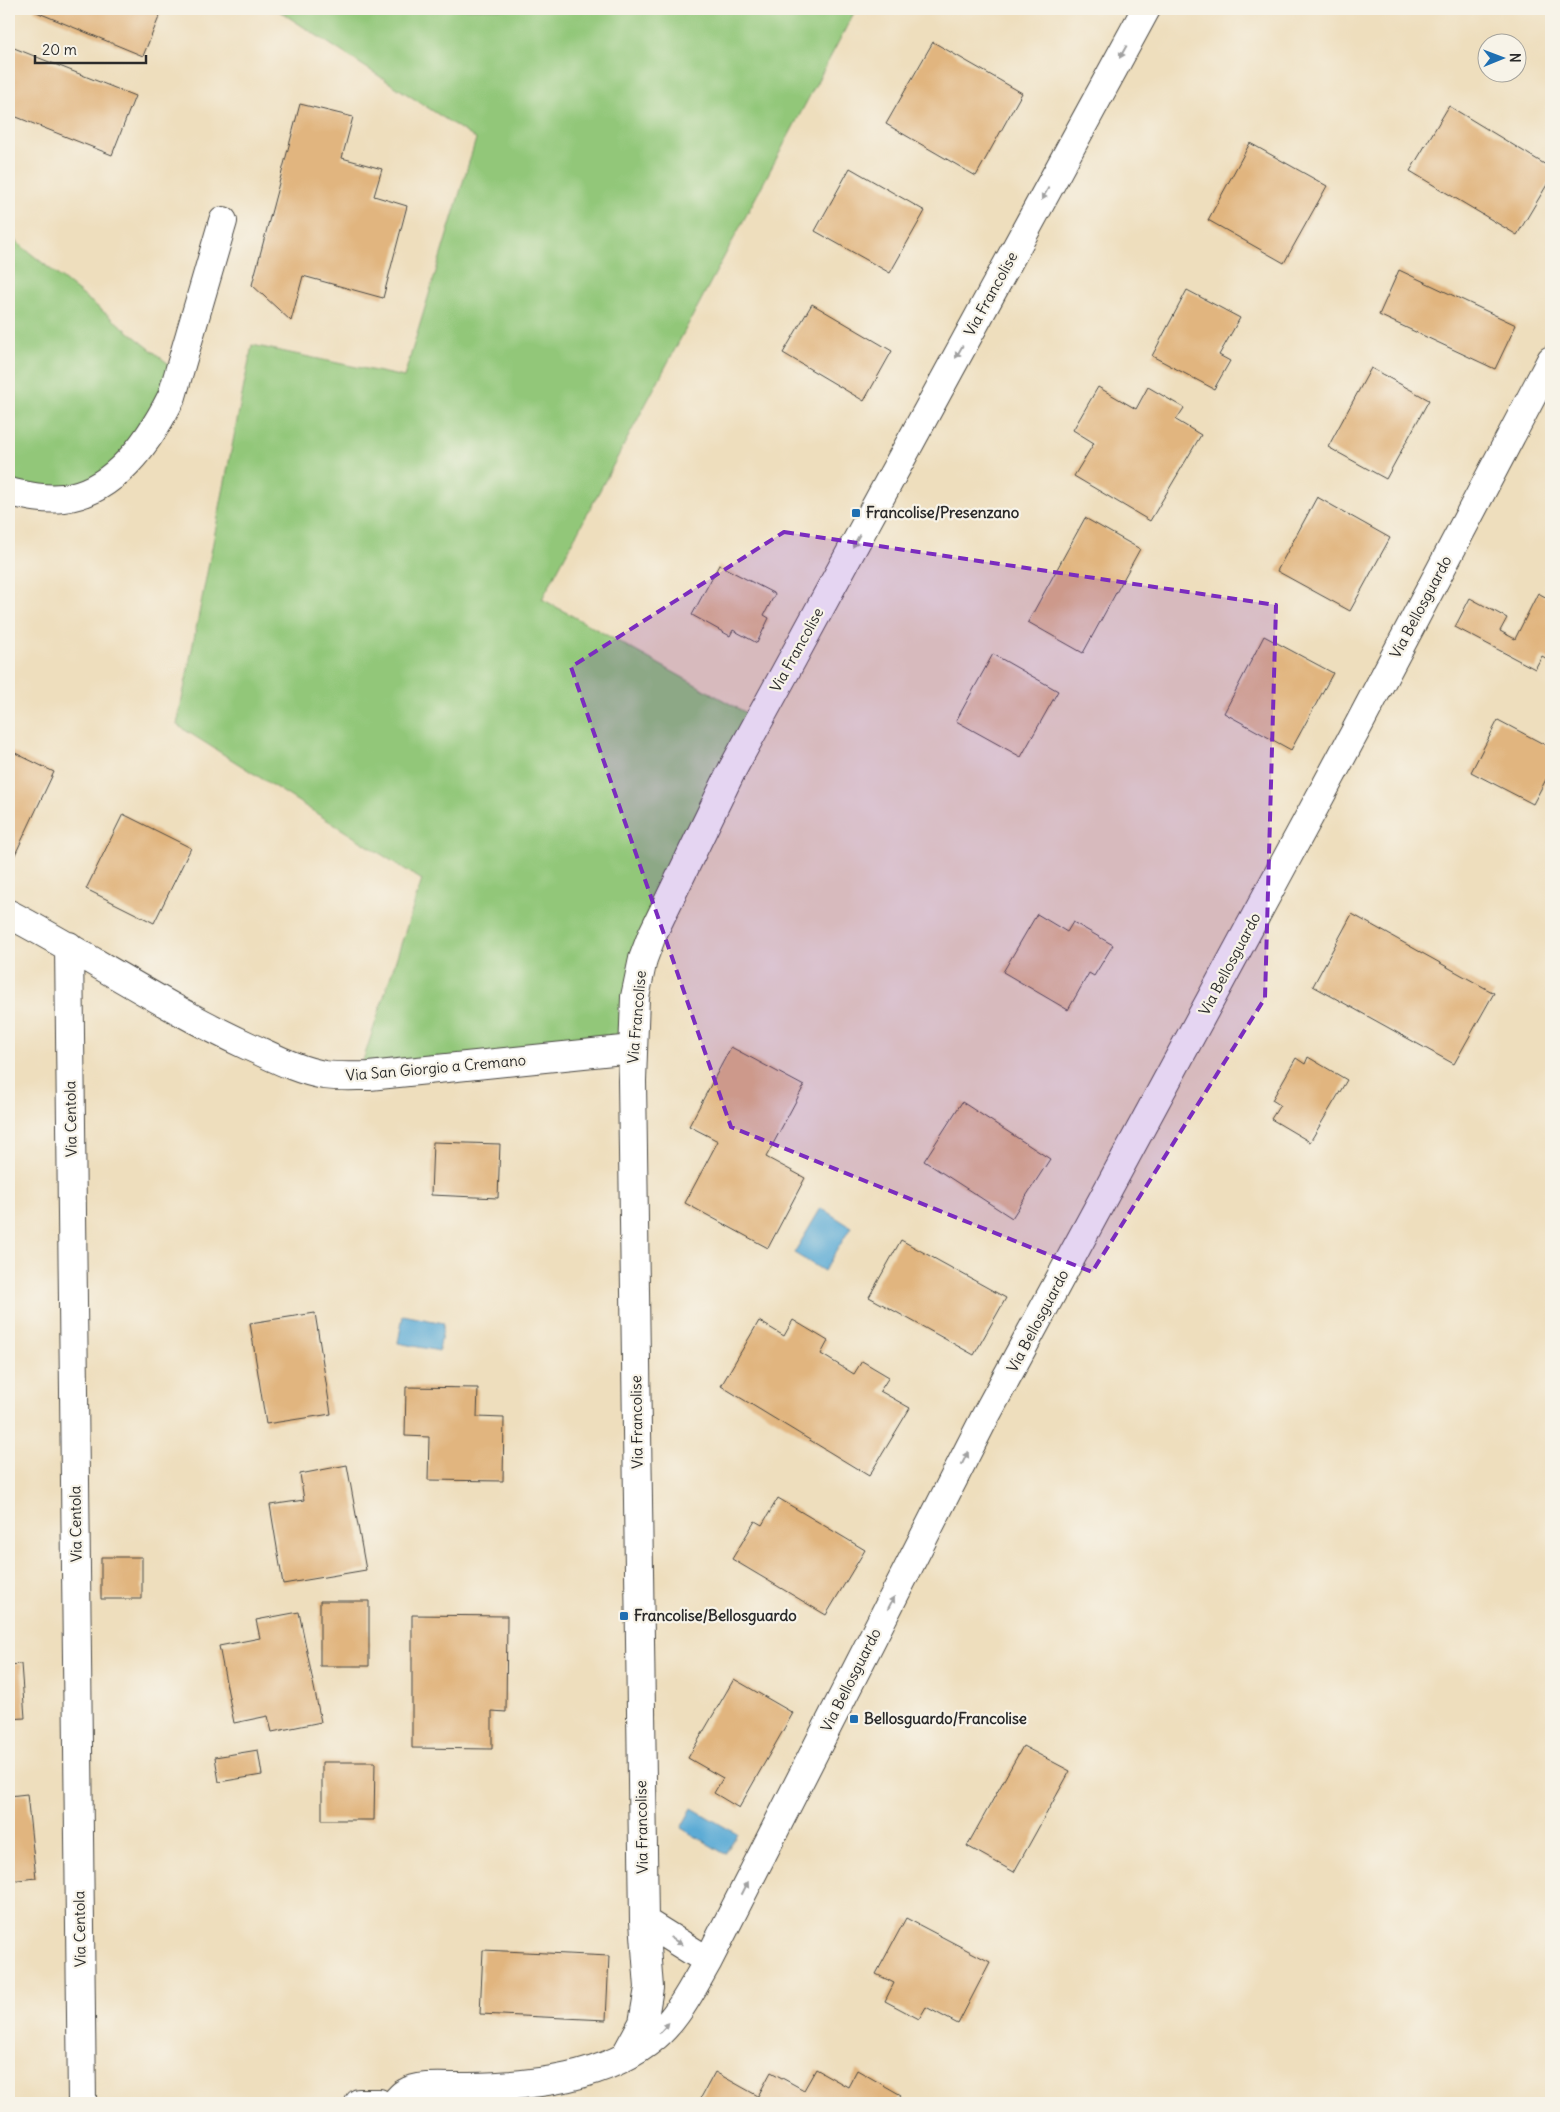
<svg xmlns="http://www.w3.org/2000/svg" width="1560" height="2112" font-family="Delius,sans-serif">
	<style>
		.green { fill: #92c779; stroke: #5e7952 }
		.water { fill: #5babd5; stroke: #436b80 }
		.building { fill: #e1b57f }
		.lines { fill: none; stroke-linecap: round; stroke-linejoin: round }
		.minor-casing { stroke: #484641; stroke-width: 30 }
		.minor { stroke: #fff; stroke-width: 28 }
		.oneway { fill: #a0a0a0 }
		.marked { fill: #7b2cbf; fill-opacity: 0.2; stroke: #7b2cbf; stroke-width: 4; stroke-dasharray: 10 6; stroke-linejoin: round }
		.poi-dot { fill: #1f6fb2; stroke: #f7f3e8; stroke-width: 2 }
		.labels { text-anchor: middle; stroke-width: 4.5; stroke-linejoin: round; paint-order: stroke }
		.street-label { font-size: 15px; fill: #2b2b2b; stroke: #f7f3e8 }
		.poi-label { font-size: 15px; font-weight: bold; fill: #2b2b2b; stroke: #f7f3e8; text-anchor: start }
	</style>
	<rect width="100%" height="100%" fill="#f7f3e8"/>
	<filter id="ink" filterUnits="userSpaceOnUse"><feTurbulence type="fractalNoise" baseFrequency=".02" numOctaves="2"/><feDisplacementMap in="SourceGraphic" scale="10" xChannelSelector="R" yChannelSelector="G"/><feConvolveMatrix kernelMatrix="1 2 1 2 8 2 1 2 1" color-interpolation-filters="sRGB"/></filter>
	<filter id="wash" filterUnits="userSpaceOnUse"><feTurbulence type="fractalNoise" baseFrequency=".0096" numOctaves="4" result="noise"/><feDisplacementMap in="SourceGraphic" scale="20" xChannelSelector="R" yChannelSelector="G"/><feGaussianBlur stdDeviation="1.12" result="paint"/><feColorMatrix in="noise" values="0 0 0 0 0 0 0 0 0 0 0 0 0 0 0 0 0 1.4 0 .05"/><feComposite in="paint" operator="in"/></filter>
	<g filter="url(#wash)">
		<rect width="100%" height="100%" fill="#eedebd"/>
		<path class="green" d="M 276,9 L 856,9 L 542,599 L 759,720 L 643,959 L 632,1049 L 358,1076 L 422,880 L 177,725 L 252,345 L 404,377 L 476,139 Z
			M 9,236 L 180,373 L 106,481 L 9,492 Z"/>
		<path class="water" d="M 821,1208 L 851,1227 L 824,1271 L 794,1253 Z
			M 403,1315 L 444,1323 L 439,1351 L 398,1343 Z
			M 692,1808 L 737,1834 L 725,1854 L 681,1828 Z"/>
		<g id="blocks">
			<path class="building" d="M 35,9 L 159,9 L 162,10 L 143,56 L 34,11 Z
				M 933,42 L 1022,93 L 976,176 L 886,124 Z
				M 9,46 L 135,96 L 112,155 L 9,114 Z
				M 300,104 L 353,117 L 342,158 L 382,169 L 374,196 L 407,206 L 383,298 L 303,276 L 291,321 L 252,285 Z
				M 1449,106 L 1551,168 L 1551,178 L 1517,235 L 1410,171 Z
				M 1250,143 L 1327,186 L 1284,263 L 1208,220 Z
				M 850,168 L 925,211 L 890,273 L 815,231 Z
				M 1399,270 L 1516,325 L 1495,369 L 1379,315 Z
				M 1187,290 L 1240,318 L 1219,355 L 1230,361 L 1214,389 L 1152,356 Z
				M 812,304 L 892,351 L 864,401 L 783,353 Z
				M 1371,368 L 1429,400 L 1386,479 L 1328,447 Z
				M 1098,387 L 1136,409 L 1148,387 L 1184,408 L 1176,420 L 1201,435 L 1150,521 L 1074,476 L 1094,443 L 1073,430 Z
				M 1317,497 L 1390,538 L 1350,611 L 1277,571 Z
				M 1085,518 L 1140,549 L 1083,653 L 1028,622 Z
				M 719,565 L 775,594 L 764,615 L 769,618 L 757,643 L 733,630 L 730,636 L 692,615 Z
				M 1538,593 L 1551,600 L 1551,661 L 1542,656 L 1535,669 L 1455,627 L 1470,598 L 1507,618 L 1500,631 L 1515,639 Z
				M 1264,636 L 1333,673 L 1291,750 L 1224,713 Z
				M 993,654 L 1058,691 L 1021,757 L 956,721 Z
				M 1498,720 L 1551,748 L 1551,770 L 1533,804 L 1471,772 Z
				M 9,750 L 54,772 L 12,861 L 9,860 Z
				M 123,814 L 191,848 L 154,923 L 86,889 Z
				M 1037,914 L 1067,932 L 1073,922 L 1113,945 L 1094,976 L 1089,973 L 1068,1010 L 1003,972 Z
				M 1352,914 L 1494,993 L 1454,1064 L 1313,986 Z
				M 731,1047 L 804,1086 L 766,1157 L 805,1178 L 768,1248 L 685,1203 L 718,1141 L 689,1126 Z
				M 1308,1057 L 1347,1080 L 1310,1142 L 1271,1119 L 1280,1105 L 1272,1100 L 1296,1058 L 1305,1064 Z
				M 962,1102 L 1050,1159 L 1012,1218 L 924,1161 Z
				M 433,1142 L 500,1144 L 498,1198 L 431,1195 Z
				M 901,1240 L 1006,1298 L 974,1355 L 869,1297 Z
				M 315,1313 L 331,1414 L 266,1424 L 250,1323 Z
				M 793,1320 L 828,1341 L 821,1354 L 854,1374 L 862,1361 L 889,1377 L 880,1391 L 910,1408 L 869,1476 L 721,1386 L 759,1321 L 784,1336 Z
				M 406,1387 L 478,1388 L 477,1417 L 504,1418 L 503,1481 L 428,1480 L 429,1437 L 405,1436 Z
				M 347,1465 L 366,1570 L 283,1584 L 270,1505 L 304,1500 L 300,1474 Z
				M 778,1498 L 865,1550 L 826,1615 L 732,1559 L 755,1521 L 762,1525 Z
				M 101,1557 L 142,1557 L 142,1599 L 101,1599 Z
				M 320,1601 L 369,1601 L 369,1666 L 320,1666 Z
				M 299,1612 L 321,1722 L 272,1732 L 268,1716 L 234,1723 L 219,1646 L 260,1638 L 256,1620 Z
				M 412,1615 L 507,1616 L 506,1712 L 492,1711 L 492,1749 L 412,1748 Z
				M 21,1664 L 25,1718 L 9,1719 L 9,1665 Z
				M 734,1679 L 793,1713 L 739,1808 L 714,1793 L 723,1778 L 688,1758 Z
				M 1023,1746 L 1070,1771 L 1014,1872 L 967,1846 Z
				M 258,1750 L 262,1775 L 219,1782 L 215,1757 Z
				M 322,1762 L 375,1762 L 374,1820 L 322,1820 Z
				M 27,1794 L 36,1878 L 9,1881 L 9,1796 Z
				M 906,1918 L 990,1962 L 958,2024 L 926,2007 L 919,2019 L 885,2001 L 894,1983 L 876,1974 Z
				M 483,1950 L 609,1956 L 606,2020 L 480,2014 Z
				M 816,2069 L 848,2087 L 857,2070 L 901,2095 L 896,2103 L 698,2103 L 715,2072 L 758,2096 L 771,2072 L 804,2090 Z"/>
		</g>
	</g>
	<g filter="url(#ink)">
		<use href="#blocks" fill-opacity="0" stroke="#484641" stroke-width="1"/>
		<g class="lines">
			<g class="minor-casing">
				<path id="minor" d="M 9,492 C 27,496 44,500 63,498 C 115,492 150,440 172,396 L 223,221
					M 9,914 C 89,956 164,1007 246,1045 C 271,1056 296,1070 324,1075 C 339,1077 354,1076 369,1076 L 632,1049
					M 69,946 L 82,2103
					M 644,1921 L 708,1961
					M 625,2056 L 643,2023 L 649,1988 L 644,1921 L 632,1081 L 635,997 L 643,959 L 652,935 L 732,770 L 1146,9
					M 359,2103 L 379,2103
					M 394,2103 C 398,2100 401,2095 405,2093 C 421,2083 451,2088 469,2087 C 531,2086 607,2079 656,2036 C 678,2017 693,1987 708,1961 L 984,1419 L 1355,732 L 1551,360"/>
			</g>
			<use href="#minor" class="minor"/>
		</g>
		<defs><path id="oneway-solid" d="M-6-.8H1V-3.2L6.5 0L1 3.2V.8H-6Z" transform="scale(1.25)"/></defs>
		<g class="oneway">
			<use href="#oneway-solid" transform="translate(1123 52) rotate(119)"/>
			<use href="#oneway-solid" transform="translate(1045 194) rotate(119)"/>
			<use href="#oneway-solid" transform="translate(959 352) rotate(119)"/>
			<use href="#oneway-solid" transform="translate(856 541) rotate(119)"/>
			<use href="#oneway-solid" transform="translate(965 1458) rotate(-63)"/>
			<use href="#oneway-solid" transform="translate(891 1603) rotate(-63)"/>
			<use href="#oneway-solid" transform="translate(745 1888) rotate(-63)"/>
			<use href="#oneway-solid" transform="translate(676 1941) rotate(32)"/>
			<use href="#oneway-solid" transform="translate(664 2028) rotate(-48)"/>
		</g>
	</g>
	<path class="marked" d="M 784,532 L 1276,605 L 1265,998 L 1092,1272 L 731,1127 L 571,667 Z"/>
	<g class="poi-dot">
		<rect x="851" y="508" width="10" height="10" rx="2.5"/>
		<rect x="619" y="1611" width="10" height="10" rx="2.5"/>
		<rect x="849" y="1714" width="10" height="10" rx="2.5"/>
	</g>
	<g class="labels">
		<g class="street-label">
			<text transform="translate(991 294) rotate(-61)" y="5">Via Francolise</text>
			<text transform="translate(1421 607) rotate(-62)" y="5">Via Bellosguardo</text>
			<text transform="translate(797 650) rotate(-61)" y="5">Via Francolise</text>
			<text transform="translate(1230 964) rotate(-62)" y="5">Via Bellosguardo</text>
			<text transform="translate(637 1017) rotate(-85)" y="5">Via Francolise</text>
			<text transform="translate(436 1068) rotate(-5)" y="5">Via San Giorgio a Cremano</text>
			<text transform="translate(71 1119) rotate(-91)" y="5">Via Centola</text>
			<text transform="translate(1038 1321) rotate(-62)" y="5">Via Bellosguardo</text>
			<text transform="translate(637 1422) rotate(-91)" y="5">Via Francolise</text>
			<text transform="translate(76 1524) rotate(-91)" y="5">Via Centola</text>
			<text transform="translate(851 1680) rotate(-63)" y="5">Via Bellosguardo</text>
			<text transform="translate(642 1827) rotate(-91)" y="5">Via Francolise</text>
			<text transform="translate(80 1929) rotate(-91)" y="5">Via Centola</text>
		</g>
		<g class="poi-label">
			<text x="866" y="518">Francolise/Presenzano</text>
			<text x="634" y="1621">Francolise/Bellosguardo</text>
			<text x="864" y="1724">Bellosguardo/Francolise</text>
		</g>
	</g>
	<rect width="1560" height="2112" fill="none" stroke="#f7f3e8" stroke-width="30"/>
	<g transform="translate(1502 58) rotate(89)"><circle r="24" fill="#f7f3e8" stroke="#a5a39c"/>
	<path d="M0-4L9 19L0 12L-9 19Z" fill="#1f6fb2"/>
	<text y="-8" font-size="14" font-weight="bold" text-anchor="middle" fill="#2b2b2b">N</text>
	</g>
	<path d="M35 55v8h111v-8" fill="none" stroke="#2b2b2b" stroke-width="2.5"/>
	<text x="42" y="55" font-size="15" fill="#2b2b2b" stroke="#f7f3e8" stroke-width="4" paint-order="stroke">20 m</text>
</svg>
